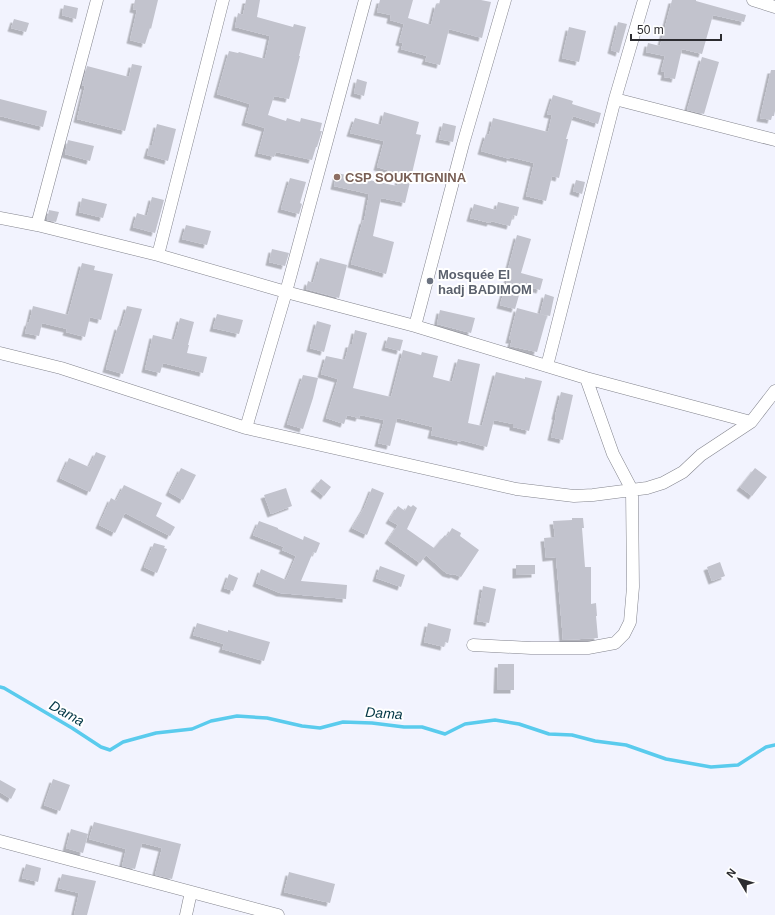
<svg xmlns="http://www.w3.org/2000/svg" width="775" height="915" font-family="Helvetica,sans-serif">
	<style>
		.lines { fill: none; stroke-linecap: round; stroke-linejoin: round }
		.stream { stroke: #5acbed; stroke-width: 3.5 }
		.building { fill: #c2c3cd; filter: url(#shadow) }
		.minor-casing { stroke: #83848d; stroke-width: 13 }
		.minor { stroke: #fff; stroke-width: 12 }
		.education-dot { fill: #8d6e63; stroke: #fff; stroke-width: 1.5 }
		.worship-dot { fill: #6b7280; stroke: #fff; stroke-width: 1.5 }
		.labels { text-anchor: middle; stroke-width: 4; stroke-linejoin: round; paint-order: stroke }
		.education-label { font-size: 13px; font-weight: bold; fill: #785e54; stroke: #fff; text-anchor: start }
		.worship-label { font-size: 13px; font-weight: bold; fill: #5b616d; stroke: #fff; text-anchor: start }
		.water-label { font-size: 14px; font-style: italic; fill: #003543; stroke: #fff }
	</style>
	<defs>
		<filter id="shadow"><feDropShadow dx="-3.5" dy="3.5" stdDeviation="0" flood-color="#0004"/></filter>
	</defs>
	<rect width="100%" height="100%" fill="#f2f3fe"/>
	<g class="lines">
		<path class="stream" d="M 0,687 L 4,688 L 72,728 L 101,747 L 110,750 L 123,742 L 156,733 L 192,729 L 211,721 L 237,716 L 267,718 L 302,726 L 320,728 L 343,722 L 372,723 L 404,727 L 422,727 L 445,734 L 465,724 L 495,720 L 519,724 L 549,734 L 572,735 L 595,741 L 626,745 L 666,759 L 711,767 L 738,765 L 766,747 L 775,745"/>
	</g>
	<path class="building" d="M 135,0 L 158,0 L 151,29 L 150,28 L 145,44 L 130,40 L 137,10 L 133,9 Z
		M 246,0 L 260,0 L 257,17 L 293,27 L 294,24 L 306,27 L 299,56 L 300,56 L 289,99 L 274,96 L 268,115 L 286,121 L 287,118 L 300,122 L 301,118 L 322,123 L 320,131 L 322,131 L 317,147 L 316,147 L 312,160 L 276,152 L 274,157 L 258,153 L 265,128 L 245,122 L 250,104 L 217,94 L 229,51 L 238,53 L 239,52 L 265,59 L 270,36 L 235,27 L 238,13 L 243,15 Z
		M 380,0 L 413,0 L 408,18 L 431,25 L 436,4 L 439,5 L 440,0 L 481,0 L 491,2 L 482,38 L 449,29 L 440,65 L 425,61 L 427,56 L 401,49 L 403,43 L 399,42 L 404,24 L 390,20 L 391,15 L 377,12 Z
		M 672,0 L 696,0 L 696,1 L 746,15 L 744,22 L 713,15 L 702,54 L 682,49 L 675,79 L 664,77 L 665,72 L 661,71 L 665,56 L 646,52 L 648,43 L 660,46 Z
		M 64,5 L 78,8 L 76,19 L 62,15 Z
		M 14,19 L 29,23 L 26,32 L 11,28 Z
		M 618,22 L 627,24 L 619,53 L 611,50 Z
		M 569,27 L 586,31 L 579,62 L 562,58 Z
		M 702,57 L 719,62 L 704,114 L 687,110 Z
		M 132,64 L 142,66 L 125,131 L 77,119 L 85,86 L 82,85 L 87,66 L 129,77 Z
		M 771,70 L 775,70 L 775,111 L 774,116 L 772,116 L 771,120 L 760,118 Z
		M 357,79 L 367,82 L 364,96 L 354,93 Z
		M 553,95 L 573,101 L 572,104 L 601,113 L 598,124 L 573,116 L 566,139 L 568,139 L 559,178 L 552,176 L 546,201 L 526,196 L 534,163 L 510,157 L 510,159 L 481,151 L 486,134 L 489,135 L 493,118 L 548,132 L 552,115 L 547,114 Z
		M 0,99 L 47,111 L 43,127 L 0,116 Z
		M 384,112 L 419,122 L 416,134 L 421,135 L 405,203 L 381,198 L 373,236 L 394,242 L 386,274 L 351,264 L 363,220 L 364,221 L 369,194 L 334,186 L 337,173 L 397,186 L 400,174 L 377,167 L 384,141 L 350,133 L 355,118 L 381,125 Z
		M 443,123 L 456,126 L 453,142 L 439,139 Z
		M 157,124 L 176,129 L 168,161 L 147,155 L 150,145 L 152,145 Z
		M 68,140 L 94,146 L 90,161 L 65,154 Z
		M 290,178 L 306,182 L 300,203 L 302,204 L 299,214 L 281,209 Z
		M 576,180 L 585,182 L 582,194 L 573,191 Z
		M 152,197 L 164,200 L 155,233 L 133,227 L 137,213 L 147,216 Z
		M 82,198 L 107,204 L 103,218 L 79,212 Z
		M 498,202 L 519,207 L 517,216 L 513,215 L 510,226 L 491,221 L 490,223 L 470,218 L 474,204 L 496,210 Z
		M 49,210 L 59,212 L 56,222 L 47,220 Z
		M 186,225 L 211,231 L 207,245 L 182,239 Z
		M 517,235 L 531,239 L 521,273 L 543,279 L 540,290 L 522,285 L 515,309 L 500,305 L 510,270 L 508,269 Z
		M 272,249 L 289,253 L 285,266 L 269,262 Z
		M 320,258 L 347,265 L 339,298 L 306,289 L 308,281 L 313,283 Z
		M 82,263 L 95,266 L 94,270 L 113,274 L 101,320 L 90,317 L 85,337 L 66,332 L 67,329 L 42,323 L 39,336 L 25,333 L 28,322 L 29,323 L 33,306 L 68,315 Z
		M 545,294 L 554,297 L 550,316 L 540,314 Z
		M 127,306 L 142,309 L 123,374 L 106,369 L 118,326 L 121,327 Z
		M 517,308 L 547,316 L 537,352 L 510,346 L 512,340 L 509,340 Z
		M 440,310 L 475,318 L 471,333 L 437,324 Z
		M 217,314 L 243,320 L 239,334 L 213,328 Z
		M 180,318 L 194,322 L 188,345 L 189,345 L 187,353 L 207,357 L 203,373 L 163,363 L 160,373 L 145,369 L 153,335 L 174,340 Z
		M 317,321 L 331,325 L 324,352 L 310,348 Z
		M 355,330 L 367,333 L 353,388 L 391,397 L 403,350 L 421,355 L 422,352 L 438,356 L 433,377 L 452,382 L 458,359 L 480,364 L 468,423 L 482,426 L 496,372 L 525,379 L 525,377 L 542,381 L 529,431 L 513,427 L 513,424 L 494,420 L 487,447 L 461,440 L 461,442 L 431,435 L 433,427 L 397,418 L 390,446 L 378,443 L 384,420 L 360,415 L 359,418 L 347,415 L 344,424 L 326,418 L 338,379 L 321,374 L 326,356 L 345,360 L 349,344 L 352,344 Z
		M 388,337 L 403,340 L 400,351 L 385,347 Z
		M 303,375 L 318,378 L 313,398 L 303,429 L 287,424 Z
		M 561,392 L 573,395 L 563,440 L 551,437 L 556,416 L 555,416 Z
		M 96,452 L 106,456 L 90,492 L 60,478 L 69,458 L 89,467 Z
		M 181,468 L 196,475 L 183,500 L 169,492 Z
		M 755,468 L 767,477 L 752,496 L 740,487 Z
		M 321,479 L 331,487 L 324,496 L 314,488 Z
		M 124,485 L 162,503 L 156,516 L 175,527 L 170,536 L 125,513 L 115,533 L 99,525 L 111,498 L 116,501 Z
		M 286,488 L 292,506 L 271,514 L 264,495 Z
		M 372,488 L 384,493 L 367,535 L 352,528 L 364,508 Z
		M 408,505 L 411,507 L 413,505 L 417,508 L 407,529 L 434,548 L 445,535 L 447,537 L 452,528 L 461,533 L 460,536 L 479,550 L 461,577 L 454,574 L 453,575 L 446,573 L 426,555 L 420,563 L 388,540 L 398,525 L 389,520 L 398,506 L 405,511 Z
		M 572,518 L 583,518 L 584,528 L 582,528 L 585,567 L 591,567 L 591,604 L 596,603 L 597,616 L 596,616 L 598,638 L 563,640 L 556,557 L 546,558 L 544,538 L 555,537 L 553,521 L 572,520 Z
		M 259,521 L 278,528 L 278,529 L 303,540 L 304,536 L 320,543 L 316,553 L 313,552 L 301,581 L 347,585 L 346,599 L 280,593 L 256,583 L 261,569 L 286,580 L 296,556 L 282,550 L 284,547 L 253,535 Z
		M 154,543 L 165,546 L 164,548 L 167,549 L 157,573 L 144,567 Z
		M 720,562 L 725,576 L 712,581 L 707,567 Z
		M 516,565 L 535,565 L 535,574 L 516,575 Z
		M 380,566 L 405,575 L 401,587 L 376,578 Z
		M 229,574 L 238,578 L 233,591 L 224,588 Z
		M 483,586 L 496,589 L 489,623 L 477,621 Z
		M 197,623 L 228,632 L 228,630 L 270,642 L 264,661 L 222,649 L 224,644 L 193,635 Z
		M 428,623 L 451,629 L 448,643 L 445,642 L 444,647 L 424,642 Z
		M 498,664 L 514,664 L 514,690 L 497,690 Z
		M 53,779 L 70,785 L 60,811 L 44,805 Z
		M 0,780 L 16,789 L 11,799 L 0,792 Z
		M 94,822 L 181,844 L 172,879 L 155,875 L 162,848 L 142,843 L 135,869 L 122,866 L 126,849 L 89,839 Z
		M 71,829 L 88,834 L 83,853 L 66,848 Z
		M 26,864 L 41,868 L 38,882 L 22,878 Z
		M 289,872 L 335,884 L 330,903 L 284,892 Z
		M 62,874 L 96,881 L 87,915 L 74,915 L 79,893 L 58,888 Z"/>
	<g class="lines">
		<g class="minor-casing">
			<path id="minor" d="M 753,0 L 775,7
				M 615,99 L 775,140
				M 0,218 L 37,225 L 158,255 L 286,292 L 415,326 L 586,378 L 751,422
				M 37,225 L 97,0
				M 158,255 L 223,0
				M 415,326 L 463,144 L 505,0
				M 0,353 L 61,368 L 246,428 L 516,489 L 574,496 L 593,495 L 647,488 L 663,483 L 683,472 L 701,455 L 751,422 L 775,391
				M 547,366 L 615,99 L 644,0
				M 246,428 L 286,292 L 365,0
				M 473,645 L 531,648 L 588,648 L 615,643 L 624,634 L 630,622 L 633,587 L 632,490 L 613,454 L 586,378
				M 0,841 L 278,915
				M 186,915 L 191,892"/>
		</g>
		<use href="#minor" class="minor"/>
	</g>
	<circle class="education-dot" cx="337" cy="177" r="4"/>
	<circle class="worship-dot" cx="430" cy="281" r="4"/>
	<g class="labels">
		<g class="education-label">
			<text x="345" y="182">CSP SOUKTIGNINA</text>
		</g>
		<g class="worship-label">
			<text x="438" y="279">Mosquée El<tspan x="438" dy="15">hadj BADIMOM</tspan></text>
		</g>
		<g class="water-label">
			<text transform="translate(67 713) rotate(29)" y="5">Dama</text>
			<text transform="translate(384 713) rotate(4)" y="5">Dama</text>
		</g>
	</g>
	<g transform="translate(739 879) rotate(308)" stroke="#ffffff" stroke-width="3" paint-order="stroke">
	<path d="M0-3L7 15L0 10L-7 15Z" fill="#2c2c30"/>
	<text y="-6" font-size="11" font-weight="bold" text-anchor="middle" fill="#2c2c30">N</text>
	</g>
	<path d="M631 34v6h90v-6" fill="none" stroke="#2c2c30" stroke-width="2"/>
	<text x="637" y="34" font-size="12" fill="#2c2c30" stroke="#ffffff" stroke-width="3" paint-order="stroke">50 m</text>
</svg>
